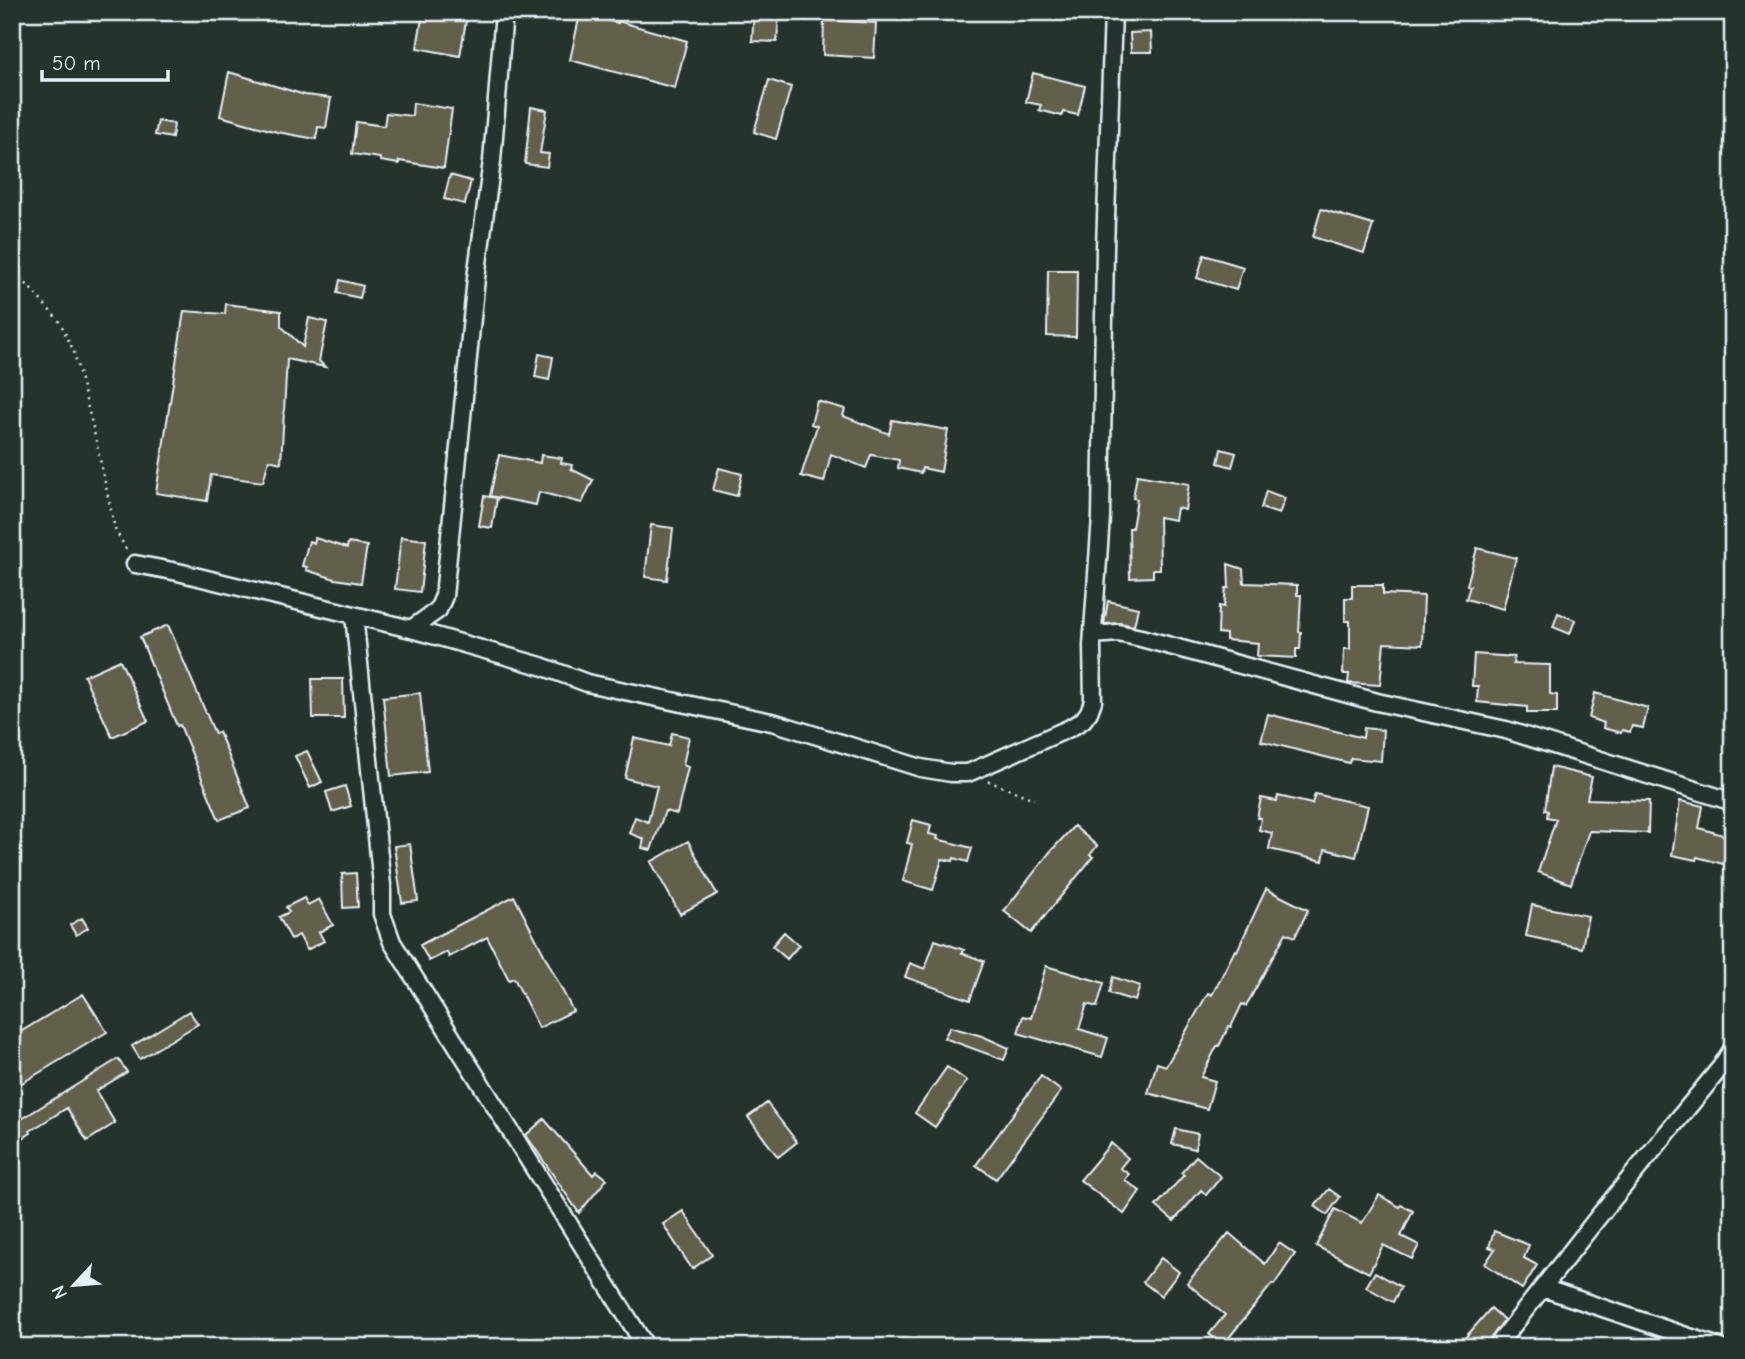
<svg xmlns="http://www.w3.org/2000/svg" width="1745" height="1359" font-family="'Comic Neue',sans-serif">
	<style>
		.building { fill: #625f4c; stroke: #e8f1f8; stroke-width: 2 }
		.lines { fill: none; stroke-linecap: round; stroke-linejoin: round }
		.minor-casing { stroke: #e8f1f8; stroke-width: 21 }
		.path { stroke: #e8f1f8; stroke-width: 2.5; stroke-dasharray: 2 5; stroke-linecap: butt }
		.minor { stroke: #26332d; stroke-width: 16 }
	</style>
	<rect width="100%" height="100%" fill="#26332d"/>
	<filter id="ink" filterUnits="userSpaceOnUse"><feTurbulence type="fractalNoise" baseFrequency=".0143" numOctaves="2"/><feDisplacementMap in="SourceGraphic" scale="14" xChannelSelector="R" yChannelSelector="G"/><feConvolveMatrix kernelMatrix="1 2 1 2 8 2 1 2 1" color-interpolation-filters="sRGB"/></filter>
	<g filter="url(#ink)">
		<path class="building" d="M 423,12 L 452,12 L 467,15 L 460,56 L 417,48 Z
			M 754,12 L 779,12 L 777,42 L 752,41 Z
			M 580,14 L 618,23 L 618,21 L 687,41 L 675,88 L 570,60 Z
			M 824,20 L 876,23 L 874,58 L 823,55 Z
			M 1151,32 L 1152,52 L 1131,52 L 1130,33 Z
			M 229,72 L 305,95 L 331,98 L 326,128 L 318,127 L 316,139 L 277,132 L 220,116 Z
			M 1033,73 L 1085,86 L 1078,115 L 1064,112 L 1062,116 L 1039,110 L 1041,105 L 1026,102 Z
			M 769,80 L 791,87 L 776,139 L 754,132 Z
			M 413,103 L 452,109 L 444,168 L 399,161 L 399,164 L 380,161 L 380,158 L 352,154 L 356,122 L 384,126 L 386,113 L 412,116 Z
			M 531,107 L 547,110 L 540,153 L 549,154 L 547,167 L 525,164 Z
			M 158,121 L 174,124 L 172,138 L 155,135 Z
			M 450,175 L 471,181 L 465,204 L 444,199 Z
			M 1321,209 L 1373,225 L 1364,253 L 1313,237 Z
			M 1204,255 L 1243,267 L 1236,290 L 1197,278 Z
			M 1048,270 L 1077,270 L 1076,337 L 1047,336 Z
			M 340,280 L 363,286 L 360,298 L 337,293 Z
			M 226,304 L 281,311 L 281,326 L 303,347 L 309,318 L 327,322 L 319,361 L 325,367 L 287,359 L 281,463 L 269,460 L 263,482 L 211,475 L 207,501 L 156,493 L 184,311 L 225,314 Z
			M 539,354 L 553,357 L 549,380 L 535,377 Z
			M 817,401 L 845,409 L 843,416 L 889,434 L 892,420 L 948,430 L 941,472 L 922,468 L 921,473 L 898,468 L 899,460 L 871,455 L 866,468 L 831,454 L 824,482 L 801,476 L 817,426 L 811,424 Z
			M 1221,449 L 1236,453 L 1232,467 L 1218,463 Z
			M 499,455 L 540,463 L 541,455 L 562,458 L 561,463 L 572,465 L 571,469 L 593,480 L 582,503 L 539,492 L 536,505 L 490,496 Z
			M 719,468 L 742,474 L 737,496 L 713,490 Z
			M 1137,475 L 1189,484 L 1185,510 L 1177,508 L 1175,520 L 1159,517 L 1160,569 L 1153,569 L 1153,577 L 1130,578 L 1129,528 L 1132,528 L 1137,499 L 1133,498 Z
			M 1266,491 L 1285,498 L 1279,514 L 1261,508 Z
			M 484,496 L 497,498 L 492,528 L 479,526 Z
			M 651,525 L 673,528 L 667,580 L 645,577 Z
			M 401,537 L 426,540 L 420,592 L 395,589 Z
			M 315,538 L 347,548 L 348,543 L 367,546 L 361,583 L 335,579 L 306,570 L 307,567 L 302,566 L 309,541 L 314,543 Z
			M 1477,548 L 1516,558 L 1503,609 L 1466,599 L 1470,586 L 1467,585 Z
			M 1228,564 L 1243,569 L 1244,583 L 1297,585 L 1297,595 L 1301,595 L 1299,632 L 1301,632 L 1300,649 L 1296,649 L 1296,658 L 1257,656 L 1258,643 L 1226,640 L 1226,634 L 1218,633 L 1219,606 L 1224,607 L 1226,588 L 1229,588 Z
			M 1352,585 L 1383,585 L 1383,594 L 1424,596 L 1422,645 L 1384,643 L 1380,685 L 1348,683 L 1349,674 L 1343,674 L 1344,649 L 1350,649 L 1350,621 L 1345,621 L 1345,598 L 1352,598 Z
			M 1108,601 L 1138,608 L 1134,626 L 1120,623 L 1104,624 Z
			M 1558,613 L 1575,620 L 1570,634 L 1553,627 Z
			M 168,625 L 215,734 L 219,732 L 250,808 L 219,820 L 180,725 L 177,726 L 140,637 Z
			M 1474,654 L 1514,657 L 1513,664 L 1550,665 L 1550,694 L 1557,695 L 1557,713 L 1527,713 L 1527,707 L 1477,702 L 1478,686 L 1472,686 Z
			M 120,660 L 148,721 L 112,737 L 84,676 Z
			M 312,679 L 343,679 L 344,718 L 313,718 Z
			M 420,693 L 428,772 L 391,776 L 383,697 Z
			M 1595,693 L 1648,708 L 1643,728 L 1632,726 L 1630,732 L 1622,730 L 1621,733 L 1603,728 L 1604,723 L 1589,718 Z
			M 1268,714 L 1363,738 L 1364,728 L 1383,730 L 1381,761 L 1351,758 L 1349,763 L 1261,741 Z
			M 672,733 L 689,737 L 683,765 L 688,767 L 677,814 L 665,811 L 651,850 L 642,848 L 644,839 L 629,833 L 635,817 L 648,822 L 657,786 L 625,778 L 634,738 L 669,746 Z
			M 307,751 L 322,782 L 310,788 L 295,756 Z
			M 1551,767 L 1592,777 L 1587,799 L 1649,801 L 1648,833 L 1589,831 L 1571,884 L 1538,872 L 1556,819 L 1547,817 L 1548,811 L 1545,810 Z
			M 345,786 L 351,806 L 332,812 L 326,792 Z
			M 1315,794 L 1368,806 L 1356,857 L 1325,849 L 1323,861 L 1269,849 L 1272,833 L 1259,830 L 1261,818 L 1257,818 L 1261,798 L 1277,801 L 1278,796 L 1312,804 Z
			M 1680,801 L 1703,806 L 1699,828 L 1733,838 L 1727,865 L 1697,857 L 1696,860 L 1672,855 Z
			M 913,820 L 931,825 L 929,834 L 938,836 L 937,839 L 972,848 L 968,862 L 954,858 L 953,861 L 942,859 L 933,890 L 903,881 L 912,844 L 907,843 Z
			M 1074,826 L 1097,846 L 1090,855 L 1093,857 L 1031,933 L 1004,911 L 1050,852 Z
			M 688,841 L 717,894 L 680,914 L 651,862 Z
			M 410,844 L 418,901 L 402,903 L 394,846 Z
			M 356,873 L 358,907 L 343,908 L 342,874 Z
			M 1266,889 L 1308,910 L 1295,937 L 1286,933 L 1246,1006 L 1242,1004 L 1231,1027 L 1229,1026 L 1219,1046 L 1217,1046 L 1201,1077 L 1215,1081 L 1207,1109 L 1148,1093 L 1157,1063 L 1166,1066 L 1208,993 L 1212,995 L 1235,950 L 1237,951 Z
			M 514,896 L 573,1011 L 539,1028 L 514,978 L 509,980 L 487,937 L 449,957 L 447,952 L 429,961 L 420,945 Z
			M 304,898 L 308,905 L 319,899 L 333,925 L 319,932 L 324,941 L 307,950 L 299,935 L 291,939 L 279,917 L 289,912 L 286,907 Z
			M 1532,905 L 1588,916 L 1582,948 L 1526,936 Z
			M 82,918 L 88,928 L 76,935 L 70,925 Z
			M 784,932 L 799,945 L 787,959 L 772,946 Z
			M 935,940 L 964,950 L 962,953 L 984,961 L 970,1000 L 905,977 L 910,963 L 925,969 Z
			M 1046,966 L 1104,983 L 1097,1007 L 1087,1004 L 1079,1029 L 1108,1038 L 1102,1057 L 1018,1033 L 1023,1016 L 1031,1018 Z
			M 1113,977 L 1140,986 L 1135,1001 L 1109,993 Z
			M 83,994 L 107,1032 L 17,1086 L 12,1079 L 12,1037 Z
			M 189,1011 L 198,1024 L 140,1059 L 132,1046 Z
			M 950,1027 L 982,1036 L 1009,1048 L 1004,1060 L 944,1038 Z
			M 118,1059 L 127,1072 L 96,1091 L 115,1123 L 87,1141 L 67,1108 L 30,1131 L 31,1133 L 12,1145 L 12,1125 Z
			M 947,1067 L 967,1081 L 935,1127 L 915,1113 Z
			M 1041,1076 L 1061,1091 L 996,1179 L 976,1165 Z
			M 767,1103 L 797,1142 L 778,1157 L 748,1117 Z
			M 544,1119 L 593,1175 L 597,1171 L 607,1179 L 579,1213 L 526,1135 Z
			M 1176,1129 L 1198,1134 L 1195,1149 L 1172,1144 Z
			M 1111,1143 L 1128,1158 L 1120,1168 L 1129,1174 L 1125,1180 L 1140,1191 L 1124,1214 L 1080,1180 Z
			M 1196,1156 L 1221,1177 L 1206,1195 L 1201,1190 L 1174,1221 L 1156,1206 L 1184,1175 L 1181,1173 Z
			M 1329,1189 L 1340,1197 L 1327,1215 L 1315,1206 Z
			M 1379,1195 L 1400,1207 L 1401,1205 L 1413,1211 L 1401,1236 L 1419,1245 L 1412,1259 L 1383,1245 L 1369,1273 L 1316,1246 L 1335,1209 L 1362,1223 Z
			M 683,1211 L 712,1255 L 692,1269 L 663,1224 Z
			M 1494,1231 L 1529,1245 L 1524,1258 L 1537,1265 L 1522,1289 L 1485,1264 L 1495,1249 L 1489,1247 Z
			M 1229,1233 L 1265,1264 L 1279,1243 L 1295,1254 L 1274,1285 L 1272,1284 L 1223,1345 L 1209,1334 L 1225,1315 L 1187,1283 Z
			M 1161,1258 L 1179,1272 L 1161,1296 L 1143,1282 Z
			M 1375,1272 L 1401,1287 L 1393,1302 L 1366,1287 Z
			M 1491,1308 L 1504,1320 L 1487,1343 L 1483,1347 L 1457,1347 Z"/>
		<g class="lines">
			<g class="minor-casing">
				<path id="minor" d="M 135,564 L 178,572 L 411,629 L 541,666 L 587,683 L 776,723 L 921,768 L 951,773 L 968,773 L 1070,728 L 1083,720 L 1089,712 L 1093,701 L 1092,645 L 1101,517 L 1105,248 L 1113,12
					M 354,615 L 382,885 L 382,914 L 392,942 L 646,1347
					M 411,629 L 438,610 L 444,596 L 476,278 L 492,161 L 504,12
					M 1093,635 L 1118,633 L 1141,638 L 1377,702 L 1506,730 L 1733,802
					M 1543,1288 L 1719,1347
					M 1496,1347 L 1599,1216 L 1721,1067 L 1733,1048"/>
			</g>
			<path class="path" d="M 12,268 L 60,322 L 74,352 L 95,436 L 115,529 L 126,549
				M 988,781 L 1034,799"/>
			<use href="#minor" class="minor"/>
		</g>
	</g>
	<rect width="1745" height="1359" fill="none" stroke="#26332d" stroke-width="42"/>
	<rect x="21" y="21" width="1703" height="1317" fill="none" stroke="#e8f1f8" stroke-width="2.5" filter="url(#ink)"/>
	<g transform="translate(74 1285) rotate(244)" stroke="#26332d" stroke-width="5" paint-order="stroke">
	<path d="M0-5L12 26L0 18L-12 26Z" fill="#e8f1f8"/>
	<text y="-10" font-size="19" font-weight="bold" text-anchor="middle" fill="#e8f1f8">N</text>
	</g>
	<path d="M42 70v10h126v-10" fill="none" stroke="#e8f1f8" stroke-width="3.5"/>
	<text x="52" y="70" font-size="21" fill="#e8f1f8" stroke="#26332d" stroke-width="5" paint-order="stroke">50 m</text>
</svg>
